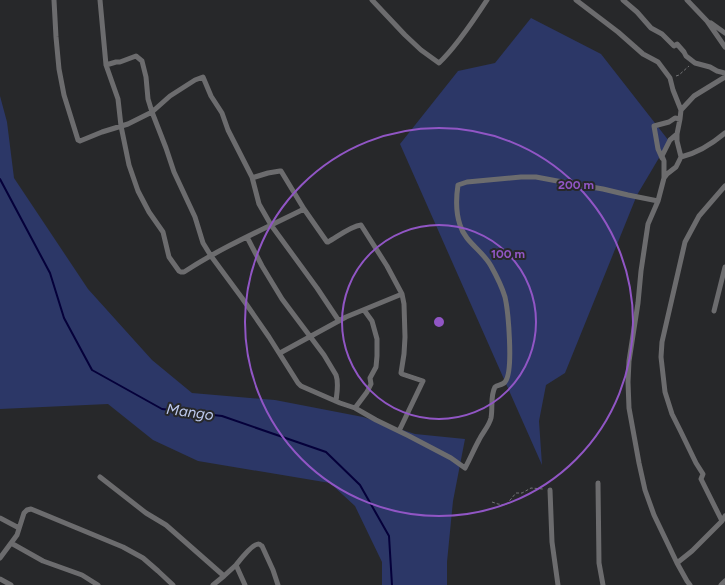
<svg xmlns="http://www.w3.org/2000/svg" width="725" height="585" font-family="Figtree,sans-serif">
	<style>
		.green { fill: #2c3767 }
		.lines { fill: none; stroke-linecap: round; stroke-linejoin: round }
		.stream { stroke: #05003a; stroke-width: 2 }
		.path { stroke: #727375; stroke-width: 1; stroke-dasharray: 3 2; stroke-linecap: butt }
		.street { stroke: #6c6c6e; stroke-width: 5 }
		.ring { fill: none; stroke: #9156c5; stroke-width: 2 }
		.labels { text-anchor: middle; stroke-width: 4; stroke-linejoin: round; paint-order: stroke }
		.water-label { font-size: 15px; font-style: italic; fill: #becaef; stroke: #27282a }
		.centre { fill: #9156c5; stroke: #27282a; stroke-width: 2 }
		.ring-label { font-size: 12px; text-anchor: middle; font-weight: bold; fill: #9156c5; stroke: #27282a; stroke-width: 4; stroke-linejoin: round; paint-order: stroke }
	</style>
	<rect width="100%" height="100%" fill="#27282a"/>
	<path class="green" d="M 531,18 L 601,54 L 669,141 L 637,195 L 565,373 L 546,385 L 539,421 L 542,465 L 400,144 L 458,71 L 495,63 Z
		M 0,96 L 7,122 L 14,178 L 88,289 L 152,360 L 192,393 L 275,400 L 363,417 L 415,434 L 465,439 L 453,501 L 447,562 L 447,585 L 382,585 L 382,562 L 355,506 L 330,483 L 198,461 L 153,440 L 108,404 L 0,409 Z"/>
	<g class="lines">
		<path class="stream" d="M 0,179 L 50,273 L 64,318 L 92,370 L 162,409 L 222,416 L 326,452 L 360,485 L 389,536 L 392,585"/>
		<path class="path" d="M 676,76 L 679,75 L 689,66
			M 492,502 L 498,504 L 506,505 L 516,493 L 522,493 L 531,488 L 543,489"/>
		<path class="street" d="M 54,0 L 56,37 L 59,69 L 64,95 L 78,140 L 80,141 L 102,132 L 128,124 L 152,112 L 170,96 L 195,80 L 203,77 L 211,96 L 222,113 L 228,130 L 252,177 L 259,204 L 271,225 L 317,288 L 339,321
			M 100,0 L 106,65 L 118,99 L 121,126 L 129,165 L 138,191 L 149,212 L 163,232 L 169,257 L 179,271 L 181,272 L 184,272 C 222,247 264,229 304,209
			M 372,0 L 405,35 L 421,50 L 439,63 C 456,47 474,20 487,0
			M 576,0 L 618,32 L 643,54 L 658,62 L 670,78 L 673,90 L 681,110 L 680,119 L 677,134 L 677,141 L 681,157 L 676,167 L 667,174 L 664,178
			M 623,0 L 637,12 L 651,28 L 662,34 L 674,46 L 677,44 L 684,52 L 686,56 L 695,63 L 710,67 L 717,71 L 725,73
			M 687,0 L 707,21 L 725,47
			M 711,23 L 725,33
			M 106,65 L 116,62 L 120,62 L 136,56 L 142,61 L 146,77 L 148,99 L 152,112 L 166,148 L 174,172 L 195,217 L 203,243 L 211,256 L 242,298 L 269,337 L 298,383 L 301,386 L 340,403 L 355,408 L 376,420 L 409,436 L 451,458 L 465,468 C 470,459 474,449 479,440 C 483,432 489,426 491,418 C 493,408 490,396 495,387 C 498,385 503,385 505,382 C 514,372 508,310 505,297 C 502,287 496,275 491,266 C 483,251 465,242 460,225 C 456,213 456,198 458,185 L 467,182 L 521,177 L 536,177 L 568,183 L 603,189 L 628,195 L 658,201
			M 681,110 L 694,96 L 725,77
			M 677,134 L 670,140 L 662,156 L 664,161 L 664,178 L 658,201 L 648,224 L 641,271 L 638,303 L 629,361 L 628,382 L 629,408 L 639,463 L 645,490 L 654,515 L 677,563 L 687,581 L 690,585
			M 681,157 C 698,153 712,144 725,133
			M 662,158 L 658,149 L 654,126 L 669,122 L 675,118 L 680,119
			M 252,177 L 255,177 L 268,173 L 280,171 L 281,171 L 304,209 L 327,242 L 328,242 C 337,237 351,226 361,225 L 387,266 L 402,294 L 404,304 L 405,337 L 404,354 L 401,373 L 402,374 L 423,381 L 399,431
			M 247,237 L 262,266 L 282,299 L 324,355 L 336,375 C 339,383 337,392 336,401
			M 714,311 L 725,267
			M 280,353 L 346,317 L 402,294
			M 355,408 L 367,392 L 371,384 L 370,378 L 376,367 L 377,356 L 377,339 L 372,321 L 364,310
			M 100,477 L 146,513 L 166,525 L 224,576 L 236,565 L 245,585
			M 598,483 L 599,563 L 603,585
			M 550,490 L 552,542 L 558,585
			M 0,518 L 19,528
			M 722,521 L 701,479 L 703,474 L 696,463 L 680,430 L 672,414 L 665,392 L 661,357 L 662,342 L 685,242 L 699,216 L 725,186
			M 11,543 L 43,561 L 82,575 L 98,585
			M 0,558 L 17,535 L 24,513 L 27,510 L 31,509 L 123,547 L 143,558 L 158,571 L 173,585
			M 677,563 L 692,551 L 722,521 L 725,516
			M 236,565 C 240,560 253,543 259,544 C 260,544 261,546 262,546 L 273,570 L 278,585
			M 0,579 L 11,585
			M 213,585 L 224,576
			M 721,585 L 725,581"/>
	</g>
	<g class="ring">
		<circle cx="439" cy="322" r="97"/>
		<circle cx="439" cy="322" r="194"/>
	</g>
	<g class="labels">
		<g class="water-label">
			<text transform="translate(190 412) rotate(8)" y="5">Mango</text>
		</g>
	</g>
	<circle cx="439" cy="322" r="6" class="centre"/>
	<g class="ring-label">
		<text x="576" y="189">200 m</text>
		<text x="508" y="258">100 m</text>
	</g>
</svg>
